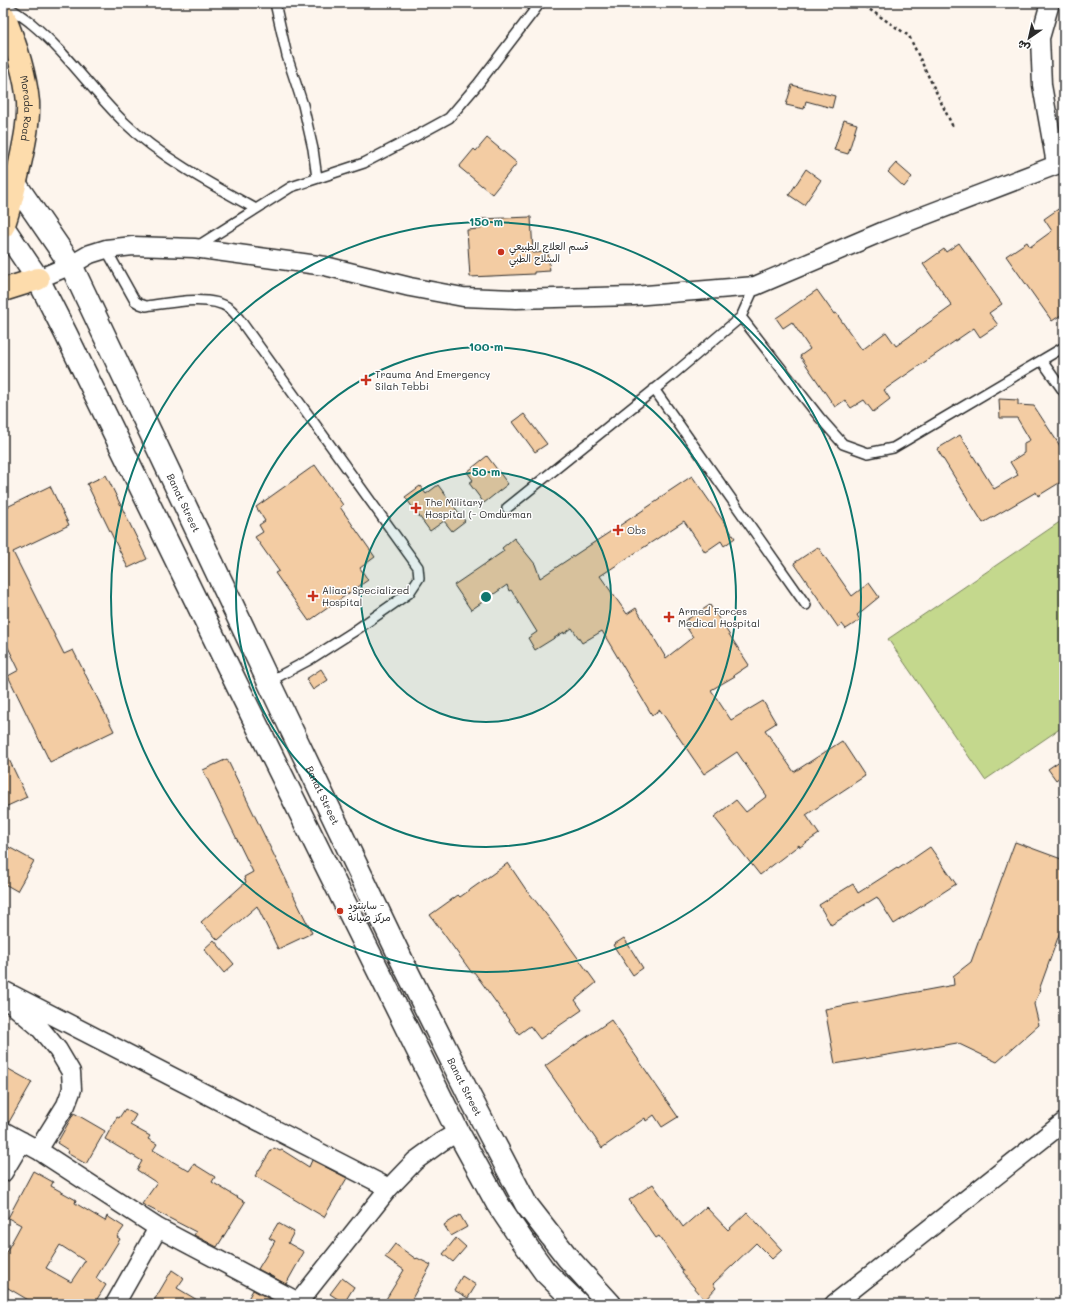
<svg xmlns="http://www.w3.org/2000/svg" width="1067" height="1307" font-family="Mali,'Playpen Sans Arabic',sans-serif">
	<style>
		.green { fill: #c4d88d; stroke: #78825c }
		.building { fill: #f3cca3; stroke: #2b2b2b; fill-rule: evenodd }
		.lines { fill: none; stroke-linecap: round; stroke-linejoin: round }
		.service-casing { stroke: #2b2b2b; stroke-width: 12 }
		.minor-casing { stroke: #2b2b2b; stroke-width: 21 }
		.secondary-casing { stroke: #2b2b2b; stroke-width: 25 }
		.primary-casing { stroke: #2b2b2b; stroke-width: 25 }
		.path { stroke: #2b2b2b; stroke-width: 2.5; stroke-dasharray: 3 3; stroke-linecap: butt }
		.service { stroke: #fff; stroke-width: 9 }
		.minor { stroke: #fff; stroke-width: 18 }
		.secondary { stroke: #fff; stroke-width: 22 }
		.primary { stroke: #fddcac; stroke-width: 22 }
		.ring { fill: none; stroke: #0f766e; stroke-width: 2 }
		.poi-dot { fill: #c8321e; stroke: #fff; stroke-width: 1.5 }
		.labels { text-anchor: middle; stroke-width: 3; stroke-linejoin: round; paint-order: stroke }
		.street-label { font-size: 10px; fill: #2b2b2b; stroke: #fff }
		.poi-label { font-size: 10px; fill: #2b2b2b; stroke: #fff; text-anchor: start }
		.centre { fill: #0f766e; stroke: #fff; stroke-width: 2 }
		.ring-label { font-size: 12px; text-anchor: middle; font-weight: bold; fill: #0f766e; stroke: #fff; stroke-width: 3; stroke-linejoin: round; paint-order: stroke }
	</style>
	<rect width="100%" height="100%" fill="#fdf5ed"/>
	<filter id="ink" filterUnits="userSpaceOnUse"><feTurbulence type="fractalNoise" baseFrequency=".025" numOctaves="2"/><feDisplacementMap in="SourceGraphic" scale="8" xChannelSelector="R" yChannelSelector="G"/><feConvolveMatrix kernelMatrix="1 2 1 2 8 2 1 2 1" color-interpolation-filters="sRGB"/></filter>
	<g filter="url(#ink)">
		<path class="green" d="M 1064,519 L 1064,726 L 985,780 L 888,639 Z"/>
		<path class="building" d="M 792,85 L 835,96 L 832,108 L 806,101 L 804,109 L 786,105 Z
			M 844,120 L 857,124 L 848,154 L 834,150 Z
			M 487,138 L 517,163 L 492,194 L 459,167 L 474,149 L 476,151 Z
			M 896,163 L 912,177 L 904,187 L 888,172 Z
			M 806,169 L 821,180 L 804,205 L 789,195 Z
			M 1064,205 L 1064,313 L 1052,321 L 1006,256 L 1027,242 L 1030,247 L 1052,231 L 1044,219 Z
			M 531,217 L 533,253 L 548,252 L 550,271 L 534,272 L 534,274 L 470,277 L 467,230 L 481,229 L 480,219 Z
			M 959,243 L 1002,304 L 989,313 L 998,325 L 980,337 L 974,328 L 884,390 L 890,399 L 873,412 L 864,400 L 851,408 L 845,400 L 835,407 L 800,356 L 810,349 L 792,322 L 783,328 L 776,318 L 817,290 L 834,314 L 836,313 L 862,350 L 886,332 L 896,346 L 952,306 L 923,264 L 944,249 L 946,252 Z
			M 999,399 L 1018,400 L 1018,405 L 1034,406 L 1064,452 L 1064,480 L 1038,496 L 1036,492 L 983,523 L 937,449 L 960,435 L 994,489 L 1018,475 L 1010,462 L 1024,453 L 1024,443 L 1030,440 L 1017,418 L 1000,418 Z
			M 524,414 L 547,444 L 535,452 L 513,422 Z
			M 487,456 L 508,484 L 484,503 L 469,483 L 473,480 L 467,472 Z
			M 315,465 L 343,505 L 340,507 L 375,557 L 360,568 L 368,580 L 309,621 L 275,573 L 279,571 L 255,537 L 263,532 L 259,525 L 265,521 L 256,507 Z
			M 106,475 L 147,559 L 128,568 L 87,484 Z
			M 692,476 L 735,538 L 724,546 L 721,541 L 705,552 L 684,521 L 600,576 L 627,614 L 636,608 L 666,658 L 693,637 L 683,622 L 710,605 L 749,665 L 734,675 L 735,676 L 711,690 L 731,720 L 763,701 L 776,723 L 765,730 L 794,772 L 842,741 L 865,776 L 806,815 L 819,834 L 800,847 L 799,845 L 760,875 L 714,817 L 736,800 L 746,812 L 767,796 L 737,752 L 704,774 L 660,710 L 652,715 L 602,631 L 582,643 L 572,628 L 564,634 L 564,632 L 535,650 L 528,638 L 537,632 L 511,590 L 509,591 L 507,585 L 471,610 L 454,585 L 504,551 L 502,548 L 514,538 L 535,564 L 540,578 L 660,499 L 659,498 Z
			M 438,485 L 465,521 L 452,531 L 444,521 L 430,531 L 405,497 L 420,486 L 426,494 Z
			M 50,486 L 69,525 L 13,552 L 64,654 L 73,650 L 114,731 L 50,762 L 8,676 L 19,670 L 3,637 L 3,509 Z
			M 818,547 L 852,596 L 869,583 L 879,597 L 857,615 L 860,620 L 846,629 L 842,624 L 838,627 L 794,563 Z
			M 321,669 L 328,680 L 313,690 L 306,679 Z
			M 3,747 L 27,797 L 3,808 Z
			M 1064,758 L 1064,774 L 1056,780 L 1048,769 Z
			M 227,759 L 312,933 L 278,949 L 257,906 L 218,940 L 201,922 L 246,882 L 244,877 L 253,872 L 203,770 Z
			M 1015,842 L 1064,860 L 1064,921 L 1039,990 L 1040,991 L 1034,1004 L 1039,1025 L 997,1062 L 957,1043 L 835,1064 L 825,1009 L 954,985 L 953,976 L 971,962 Z
			M 3,844 L 34,861 L 17,891 L 3,883 Z
			M 930,847 L 956,884 L 894,924 L 877,897 L 831,925 L 819,905 L 853,884 L 858,893 L 897,868 L 898,869 Z
			M 508,863 L 529,894 L 530,894 L 549,918 L 596,983 L 575,1000 L 582,1010 L 540,1039 L 530,1026 L 519,1034 L 474,972 L 472,973 L 430,915 L 458,895 L 460,897 Z
			M 624,938 L 643,968 L 633,975 L 613,945 Z
			M 214,940 L 234,964 L 224,973 L 204,949 Z
			M 611,1020 L 678,1117 L 662,1127 L 654,1115 L 646,1121 L 645,1118 L 602,1148 L 545,1066 Z
			M 3,1066 L 32,1082 L 9,1122 L 3,1121 Z
			M 125,1109 L 136,1115 L 130,1125 L 150,1136 L 148,1139 L 157,1144 L 153,1150 L 189,1171 L 194,1164 L 215,1177 L 212,1182 L 245,1202 L 217,1247 L 194,1235 L 196,1232 L 142,1204 L 157,1183 L 137,1170 L 142,1161 L 105,1139 L 117,1117 L 119,1118 Z
			M 74,1113 L 105,1131 L 86,1164 L 67,1153 L 68,1150 L 57,1143 Z
			M 274,1148 L 280,1151 L 282,1150 L 309,1167 L 312,1160 L 347,1178 L 324,1217 L 255,1176 L 272,1149 L 273,1150 Z
			M 33,1171 L 53,1182 L 51,1186 L 76,1200 L 75,1203 L 105,1221 L 107,1216 L 124,1227 L 117,1237 L 120,1239 L 96,1278 L 106,1285 L 94,1304 L 35,1304 L 3,1285 L 3,1258 L 21,1225 L 8,1218 ZM 60,1245 L 85,1261 L 71,1282 L 46,1268 Z
			M 653,1184 L 683,1227 L 706,1207 L 728,1230 L 747,1212 L 782,1250 L 772,1259 L 756,1243 L 713,1284 L 716,1288 L 705,1300 L 682,1273 L 683,1271 L 659,1236 L 656,1238 L 629,1200 Z
			M 460,1215 L 467,1227 L 451,1236 L 444,1225 Z
			M 278,1223 L 294,1232 L 288,1243 L 304,1252 L 286,1284 L 258,1269 L 275,1241 L 269,1238 Z
			M 456,1238 L 466,1247 L 453,1262 L 443,1254 Z
			M 395,1244 L 416,1259 L 417,1258 L 431,1265 L 409,1304 L 383,1304 L 404,1270 L 385,1257 Z
			M 172,1270 L 184,1278 L 177,1288 L 204,1304 L 152,1304 Z
			M 462,1276 L 476,1285 L 468,1298 L 454,1290 Z
			M 342,1278 L 354,1287 L 344,1303 L 330,1294 Z
			M 253,1290 L 275,1302 L 274,1304 L 245,1304 Z"/>
		<g class="lines">
			<g class="service-casing">
				<path id="service" d="M 275,3 L 287,56 L 303,105 L 313,149 L 317,178
					M 5,5 C 14,11 24,17 32,24 C 67,53 92,91 124,122 C 160,157 212,185 256,209
					M 196,247 L 291,187 L 364,163 L 416,136 L 449,118 L 478,84 L 540,3
					M 106,249 L 135,301 L 140,304 L 146,306 C 168,303 210,294 229,308 C 233,311 237,316 240,320 L 418,567 L 419,578 L 409,593 L 353,632 L 309,660 L 268,682
					M 741,317 L 820,418 L 843,444 L 868,453 L 893,448 L 1064,347
					M 1042,361 L 1064,392
					M 654,389 L 806,605
					M 507,508 L 670,377 L 741,317 L 755,286"/>
			</g>
			<g class="minor-casing">
				<path id="minor" d="M 1050,3 L 1040,38 L 1042,85 L 1056,164
					M 38,279 L 71,265 L 90,254 L 106,249 L 133,246 L 194,248 L 325,266 L 410,287 L 463,297 L 516,299 L 634,296 L 755,286 L 884,231 L 1064,162
					M 3,990 L 389,1188
					M 7,1000 L 39,1027 L 58,1050 L 71,1072 L 72,1089 L 66,1105 L 38,1150
					M 3,1131 L 38,1150 L 158,1228 L 302,1304
					M 3,1173 L 22,1141
					M 115,1304 L 158,1228
					M 297,1304 L 389,1188 L 415,1161 L 441,1142 L 458,1132
					M 834,1304 L 1064,1122"/>
			</g>
			<g class="secondary-casing">
				<g id="secondary">
					<path id="s1" d="M 3,178 L 16,185 L 71,265 L 273,691 L 404,965 L 470,1097 L 526,1204 L 568,1258 L 610,1304"/>
					<path d="M 3,227 L 38,279 L 66,334 L 238,687 L 458,1132 L 497,1203 L 522,1240 L 545,1272 L 578,1304"/>
				</g>
			</g>
			<g class="primary-casing">
				<g id="primary">
					<path id="s2" d="M 3,14 C 15,42 25,71 28,102 C 29,121 25,140 21,159 C 16,182 11,205 3,227"/>
					<path d="M 3,290 L 38,279"/>
				</g>
			</g>
			<path class="path" d="M 860,3 L 909,36 L 953,127"/>
			<use href="#service" class="service"/>
			<use href="#minor" class="minor"/>
			<use href="#secondary" class="secondary"/>
			<use href="#primary" class="primary"/>
		</g>
	</g>
	<circle cx="486" cy="597" r="125" fill="#0f766e" fill-opacity=".12"/>
	<g class="ring">
		<circle cx="486" cy="597" r="125"/>
		<circle cx="486" cy="597" r="250"/>
		<circle cx="486" cy="597" r="375"/>
	</g>
	<g class="poi-dot">
		<circle cx="501" cy="252" r="4"/>
		<path d="M364 374h4v4h4v4h-4v4h-4v-4h-4v-4h4z"/>
		<path d="M414 502h4v4h4v4h-4v4h-4v-4h-4v-4h4z"/>
		<path d="M616 524h4v4h4v4h-4v4h-4v-4h-4v-4h4z"/>
		<path d="M311 590h4v4h4v4h-4v4h-4v-4h-4v-4h4z"/>
		<path d="M667 611h4v4h4v4h-4v4h-4v-4h-4v-4h4z"/>
		<circle cx="340" cy="911" r="4"/>
	</g>
	<g class="labels">
		<g class="street-label">
			<text dy="4" stroke="none"><textPath href="#s2" startOffset="98">Morada Road</textPath></text>
			<text dy="4" stroke="none"><textPath href="#s1" startOffset="375">Banat Street</textPath></text>
			<text dy="4" stroke="none"><textPath href="#s1" startOffset="699">Banat Street</textPath></text>
			<text dy="4" stroke="none"><textPath href="#s1" startOffset="1023">Banat Street</textPath></text>
		</g>
		<g class="poi-label">
			<text x="509" y="250">قسم العلاج الطبيعي<tspan x="509" dy="12">السلاح الطبي</tspan></text>
			<text x="375" y="378">Trauma And Emergency<tspan x="375" dy="12">Silah Tebbi</tspan></text>
			<text x="425" y="506">The Military<tspan x="425" dy="12">Hospital (- Omdurman</tspan></text>
			<text x="627" y="534">Obs</text>
			<text x="322" y="594">Aliaa' Specialized<tspan x="322" dy="12">Hospital</tspan></text>
			<text x="678" y="615">Armed Forces<tspan x="678" dy="12">Medical Hospital</tspan></text>
			<text x="348" y="909">سابنتود -<tspan x="348" dy="12">مركز صيانة</tspan></text>
		</g>
	</g>
	<circle cx="486" cy="597" r="6" class="centre"/>
	<g class="ring-label">
		<text x="486" y="226">150 m</text>
		<text x="486" y="351">100 m</text>
		<text x="486" y="476">50 m</text>
	</g>
	<rect width="1067" height="1307" fill="none" stroke="#fff" stroke-width="16"/>
	<rect x="8" y="8" width="1051" height="1291" fill="none" stroke="#2b2b2b" stroke-width="1.5" filter="url(#ink)"/>
	<g transform="translate(1029 38) rotate(214)" stroke="#ffffff" stroke-width="3" paint-order="stroke">
	<path d="M0-3L7 15L0 10L-7 15Z" fill="#2b2b2b"/>
	<text y="-6" font-size="11" font-weight="bold" text-anchor="middle" fill="#2b2b2b">ش</text>
	</g>
</svg>
